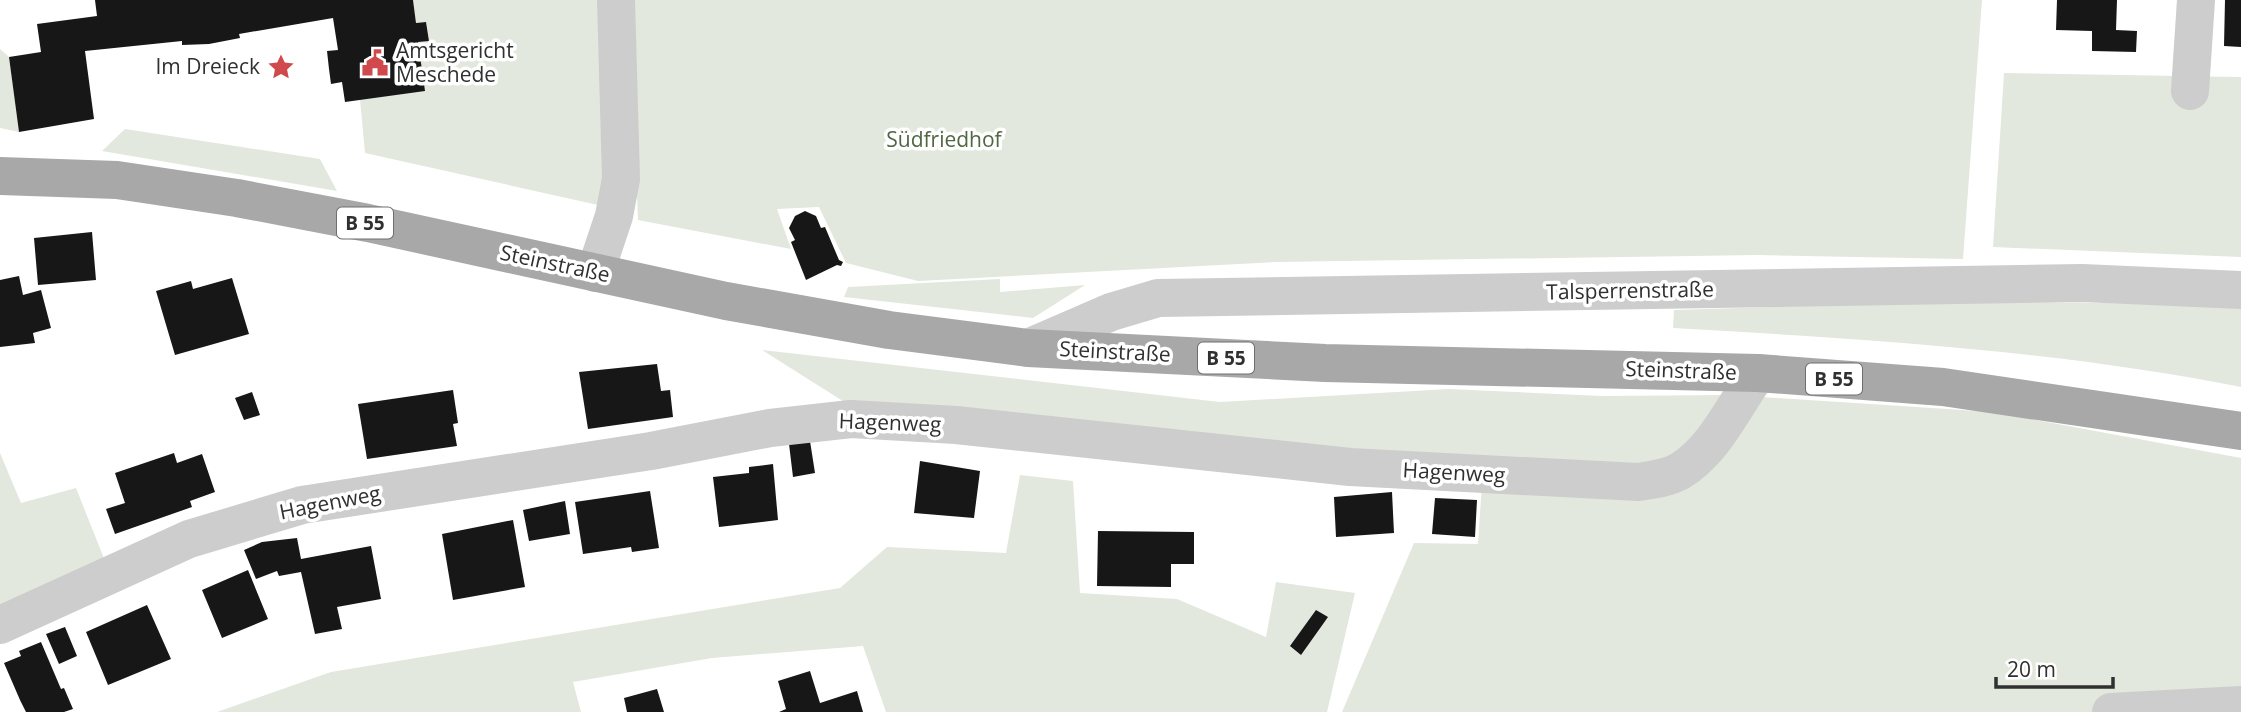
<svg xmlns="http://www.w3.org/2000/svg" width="2241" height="712" font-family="'Open Sans',sans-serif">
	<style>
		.green { fill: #e2e8dd }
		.building { fill: #171717 }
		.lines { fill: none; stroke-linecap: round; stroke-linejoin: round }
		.minor { stroke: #cdcdcd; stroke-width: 38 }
		.major { stroke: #a8a8a8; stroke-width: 38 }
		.labels { text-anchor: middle; stroke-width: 7; stroke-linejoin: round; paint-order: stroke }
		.shield { fill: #fff; stroke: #6e6e6e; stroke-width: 2 }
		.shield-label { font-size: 19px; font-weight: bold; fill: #303030 }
		.poi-label { font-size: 21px; fill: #303030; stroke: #fff; text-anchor: start }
		.park-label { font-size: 21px; fill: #516643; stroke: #fff }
		.street-label { font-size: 21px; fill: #303030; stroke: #fff }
	</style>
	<rect width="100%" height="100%" fill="#fff"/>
	<path class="green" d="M 413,0 L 602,0 L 609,173 L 598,205 L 365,153 L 360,99 L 418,42 L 429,40 L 426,22 L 416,23 Z
		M 630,0 L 1982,0 L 1963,259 L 1757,255 L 1276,262 L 918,281 L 846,263 L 819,207 L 777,209 L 791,249 L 638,220 Z
		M 0,49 L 9,57 L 19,132 L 0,128 Z
		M 2004,73 L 2241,77 L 2241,257 L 1993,247 Z
		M 125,129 L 320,159 L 337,191 L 102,151 Z
		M 1000,279 L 1000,292 L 1085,285 L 1033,318 L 844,297 L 848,287 Z
		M 1970,301 L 2241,305 L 2241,387 C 2054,350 1863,339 1673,328 L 1674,310 Z
		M 762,350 L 1220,402 L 1449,389 L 1601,396 L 1731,395 L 1993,412 L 2241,458 L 2241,712 L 1342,712 L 1414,543 L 1478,544 L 1483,468 L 846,403 Z
		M 0,453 L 21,503 L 76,488 L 107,566 L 0,609 Z
		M 1020,475 L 1073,481 L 1080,593 L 1177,599 L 1266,637 L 1276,582 L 1355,593 L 1327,712 L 886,712 L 863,646 L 712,658 L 573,682 L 581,712 L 217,712 L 331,672 L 840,588 L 887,547 L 1006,553 Z"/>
	<path class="building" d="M 95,0 L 413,0 L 416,23 L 426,22 L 429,41 L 418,42 L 425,91 L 345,102 L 342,82 L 331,84 L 329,69 L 327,51 L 338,50 L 333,18 L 239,34 L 240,38 L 209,44 L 182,45 L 182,41 L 85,51 L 94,119 L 19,132 L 9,57 L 41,52 L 37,24 L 97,16 Z
		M 2057,0 L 2117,0 L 2116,30 L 2137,31 L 2136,52 L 2092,51 L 2092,31 L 2056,30 Z
		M 2225,0 L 2241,0 L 2241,47 L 2224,46 Z
		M 805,211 L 816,216 L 821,228 L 825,227 L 839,260 L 843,262 L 841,266 L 837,265 L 806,280 L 791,242 L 795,240 L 789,228 L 795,216 Z
		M 92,232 L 96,280 L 38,285 L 34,238 Z
		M 19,276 L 23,295 L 41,290 L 51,328 L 33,333 L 35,343 L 0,347 L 0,280 Z
		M 232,278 L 249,334 L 175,355 L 156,291 L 191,281 L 193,289 Z
		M 657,364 L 661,391 L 670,390 L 673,417 L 588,429 L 579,372 Z
		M 453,390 L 458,423 L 453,424 L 457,446 L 367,459 L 358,404 Z
		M 252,392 L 260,415 L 244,420 L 235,398 Z
		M 810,441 L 815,473 L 793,477 L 789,444 Z
		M 174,453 L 177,463 L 202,454 L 215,492 L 190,501 L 192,507 L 115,534 L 106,509 L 125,503 L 115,473 Z
		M 920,461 L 980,471 L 974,518 L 914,513 Z
		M 773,464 L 778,520 L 719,527 L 713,477 L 749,473 L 749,467 Z
		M 650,491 L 659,548 L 632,552 L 631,547 L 583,554 L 575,502 Z
		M 1392,492 L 1394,533 L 1336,537 L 1334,497 Z
		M 1435,498 L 1477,500 L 1475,537 L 1432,534 Z
		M 565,501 L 570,534 L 529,541 L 523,510 Z
		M 513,520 L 525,587 L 453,600 L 442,534 Z
		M 1098,531 L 1194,532 L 1194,564 L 1171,564 L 1171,587 L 1097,586 Z
		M 297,538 L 301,559 L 371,546 L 381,599 L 337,607 L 342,629 L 315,634 L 301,572 L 279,576 L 277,571 L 256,579 L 244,550 L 262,542 Z
		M 248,570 L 268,619 L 222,638 L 202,590 Z
		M 147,605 L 171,659 L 108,685 L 86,632 Z
		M 1316,610 L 1328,617 L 1301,655 L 1290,646 Z
		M 65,627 L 77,656 L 59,664 L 46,634 Z
		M 41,642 L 61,689 L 64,688 L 73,709 L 64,712 L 26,712 L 20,700 L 4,663 L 21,656 L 19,651 Z
		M 810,671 L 820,703 L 857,691 L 863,712 L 779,712 L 786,709 L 778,681 Z
		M 657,689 L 664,712 L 627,712 L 624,698 Z"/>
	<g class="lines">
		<path class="minor" d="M 2190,91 L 2196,0
			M 595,273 L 614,216 L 621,179 L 616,0
			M 1028,348 L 1111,312 L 1158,298 L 2082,283 L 2241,290
			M 0,625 L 189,539 L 302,505 L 651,451 L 770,428 L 851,419 L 956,425 L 1350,467 L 1638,482 C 1651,480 1668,478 1680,471 C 1716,449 1733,406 1758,373
			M 2111,712 L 2241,705"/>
		<path class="major" d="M 0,176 L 117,180 L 237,198 L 368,223 L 726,301 L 889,330 L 1028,348 L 1325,363 L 1758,373 L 1943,387 L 2241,431"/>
	</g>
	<defs>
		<g id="civic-bare" transform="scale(2.1)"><path d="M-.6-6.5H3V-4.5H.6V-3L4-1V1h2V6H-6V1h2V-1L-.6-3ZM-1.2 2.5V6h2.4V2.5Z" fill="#d0494c" stroke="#fff" stroke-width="2.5" paint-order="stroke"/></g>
		<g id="sight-bare" transform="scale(2.1)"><path d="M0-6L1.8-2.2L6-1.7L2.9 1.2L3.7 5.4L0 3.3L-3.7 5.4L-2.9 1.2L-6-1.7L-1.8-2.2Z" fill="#d0494c" stroke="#fff" stroke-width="2.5" paint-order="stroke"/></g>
	</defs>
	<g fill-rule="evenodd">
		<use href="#civic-bare" x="375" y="63"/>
		<use href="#sight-bare" x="281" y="67"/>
	</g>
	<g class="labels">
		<g class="shield">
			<rect x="337" y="207.5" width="56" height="31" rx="5"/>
			<rect x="1198" y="342.5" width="56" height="31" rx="5"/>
			<rect x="1806" y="363.5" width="56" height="31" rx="5"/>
		</g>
		<g class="shield-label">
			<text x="365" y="230">B 55</text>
			<text x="1226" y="365">B 55</text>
			<text x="1834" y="386">B 55</text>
		</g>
		<g class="poi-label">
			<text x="396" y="58">Amtsgericht<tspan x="396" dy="24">Meschede</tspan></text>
			<text x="260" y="74" text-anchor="end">Im Dreieck</text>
		</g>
		<g class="park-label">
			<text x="944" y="147">Südfriedhof</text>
		</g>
		<g class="street-label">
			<text transform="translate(555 264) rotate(12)" y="7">Steinstraße</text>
			<text transform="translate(1630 291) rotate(-1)" y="7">Talsperrenstraße</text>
			<text transform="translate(1115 352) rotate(3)" y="7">Steinstraße</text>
			<text transform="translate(1681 371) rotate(2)" y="7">Steinstraße</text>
			<text transform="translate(890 423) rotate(2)" y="7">Hagenweg</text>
			<text transform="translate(1454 473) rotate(3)" y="7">Hagenweg</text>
			<text transform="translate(330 503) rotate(-11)" y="7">Hagenweg</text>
		</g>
	</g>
	<path d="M1996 677v10h117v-10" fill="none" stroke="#303030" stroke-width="3.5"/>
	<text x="2007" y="677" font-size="21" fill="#303030" stroke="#ffffff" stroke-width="5" paint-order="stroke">20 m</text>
</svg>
